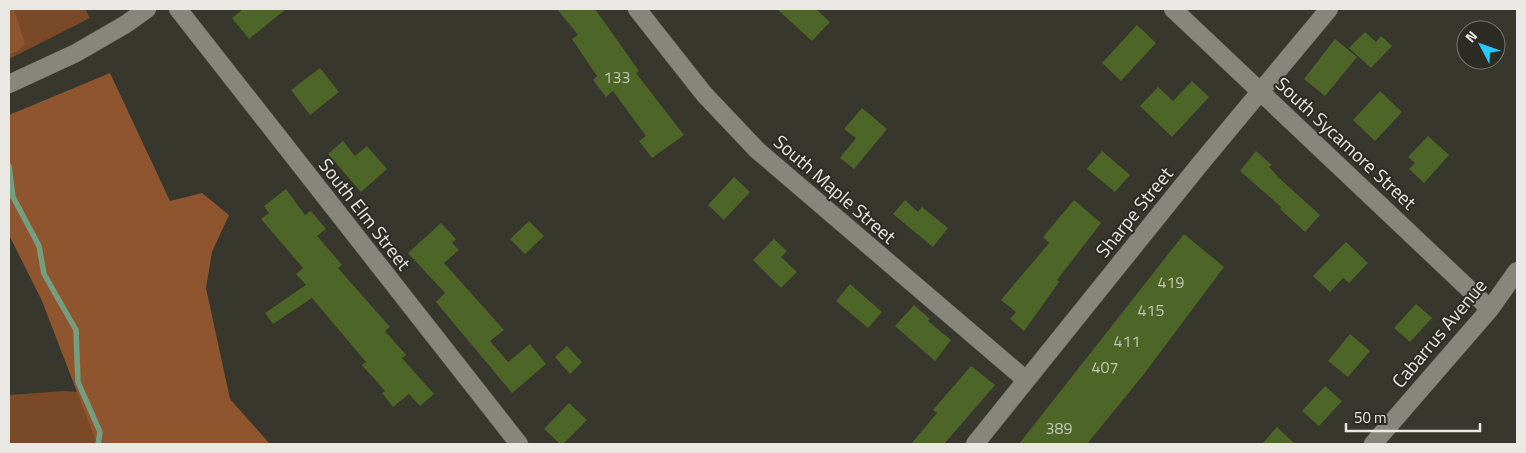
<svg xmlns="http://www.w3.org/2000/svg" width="1526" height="453" font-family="'Titillium Web',sans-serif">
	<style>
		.green { fill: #7a4927 }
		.forest { fill: #8e552e }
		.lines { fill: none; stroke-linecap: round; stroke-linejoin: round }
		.stream { stroke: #749e80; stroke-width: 5.5 }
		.building { fill: #4d6527 }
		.minor-casing { stroke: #54534b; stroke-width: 19 }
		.minor { stroke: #87867c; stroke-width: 18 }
		.labels { text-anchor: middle; stroke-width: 4; stroke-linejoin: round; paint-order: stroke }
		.number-label { font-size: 16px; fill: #c2c7b4 }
		.street-label { font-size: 19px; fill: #e9e8e3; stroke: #2d2c24 }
	</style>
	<rect width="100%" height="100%" fill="#37372e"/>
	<path class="green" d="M 9,9 L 85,9 L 90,18 L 9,59 Z
		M 64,391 L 165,399 L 246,444 L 9,444 L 9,395 Z"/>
	<path class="forest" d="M 9,9 L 14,9 L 25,44 L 18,51 L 9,54 Z
		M 110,73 L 170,201 L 202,193 L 229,215 L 212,252 L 206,288 L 230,399 L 270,444 L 97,444 L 42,301 L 9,235 L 9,115 Z"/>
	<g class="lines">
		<path class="stream" d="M 9,166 L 13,197 L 39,246 L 44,274 L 76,330 L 78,382 L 100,432 L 98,444"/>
	</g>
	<path class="building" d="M 243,9 L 286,9 L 249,39 L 232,18 Z
		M 557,9 L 595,9 L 639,71 L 636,73 L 684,135 L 652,158 L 639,141 L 646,136 L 613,91 L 606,97 L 593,80 L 597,76 L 572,39 L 578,35 Z
		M 777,9 L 816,9 L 830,22 L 812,41 Z
		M 1137,25 L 1156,43 L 1121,81 L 1102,63 Z
		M 1365,32 L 1376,42 L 1381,36 L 1392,46 L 1371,68 L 1349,48 Z
		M 1335,39 L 1357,57 L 1325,96 L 1304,79 Z
		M 320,68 L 339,92 L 310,115 L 291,90 Z
		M 1192,81 L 1209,97 L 1172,137 L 1140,106 L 1158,87 L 1173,101 Z
		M 1380,91 L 1402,112 L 1375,141 L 1353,120 Z
		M 862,108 L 887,129 L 854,169 L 840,158 L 856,138 L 844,129 Z
		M 1428,136 L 1449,155 L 1424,183 L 1409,169 L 1415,163 L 1408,157 Z
		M 343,141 L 355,156 L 367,146 L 387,169 L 361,192 L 328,154 Z
		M 1102,151 L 1130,175 L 1115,192 L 1087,169 Z
		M 1256,151 L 1272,165 L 1269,167 L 1279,178 L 1320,215 L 1305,232 L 1280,209 L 1281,207 L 1240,171 Z
		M 734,177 L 750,192 L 724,220 L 708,205 Z
		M 286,189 L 305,215 L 311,211 L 326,229 L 317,236 L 342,265 L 338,268 L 390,327 L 385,331 L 406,355 L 402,358 L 434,394 L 420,406 L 409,394 L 393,407 L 382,393 L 385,391 L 362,365 L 366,362 L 312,298 L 273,324 L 265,313 L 306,285 L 296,274 L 303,268 L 261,219 L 269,213 L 264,206 Z
		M 905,200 L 918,212 L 922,207 L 948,228 L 933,247 L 893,214 Z
		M 1074,200 L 1101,223 L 1057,280 L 1059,282 L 1024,331 L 1010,319 L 1016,312 L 1001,300 L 1049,243 L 1043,237 Z
		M 529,221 L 544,236 L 525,254 L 510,239 Z
		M 441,223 L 456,239 L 452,243 L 459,250 L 444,263 L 504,330 L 490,341 L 508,362 L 530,344 L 546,364 L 512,393 L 436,302 L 445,293 L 408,253 Z
		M 1184,234 L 1224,267 L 1144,374 L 1087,444 L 1019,444 Z
		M 774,239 L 787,251 L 781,257 L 797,272 L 781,288 L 753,260 Z
		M 1346,242 L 1368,263 L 1349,283 L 1343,278 L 1330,292 L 1313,276 Z
		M 850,284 L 882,312 L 868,328 L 836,301 Z
		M 1416,304 L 1432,318 L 1410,342 L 1394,328 Z
		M 914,305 L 930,319 L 928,321 L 951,340 L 935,361 L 895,326 Z
		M 1350,334 L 1370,351 L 1348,377 L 1328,361 Z
		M 567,346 L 582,362 L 570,374 L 555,357 Z
		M 971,366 L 995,385 L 944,444 L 911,444 L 937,413 L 933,410 Z
		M 1325,386 L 1342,401 L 1319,426 L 1302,411 Z
		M 569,403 L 587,420 L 563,444 L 560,444 L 544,429 Z
		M 1277,427 L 1295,444 L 1262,444 Z"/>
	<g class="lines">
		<g class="minor-casing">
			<path id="minor" d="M 178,9 L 519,444
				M 637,9 L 704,94 L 757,150 L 1026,380
				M 1173,9 L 1490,309
				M 9,84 L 76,53 L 126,24 L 147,9
				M 975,444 L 1200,164 L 1329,9
				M 1373,444 L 1490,309 L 1517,271"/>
		</g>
		<use href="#minor" class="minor"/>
	</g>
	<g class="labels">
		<g class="number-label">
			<text x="617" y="83">133</text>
			<text x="1171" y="288">419</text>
			<text x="1151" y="316">415</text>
			<text x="1127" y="347">411</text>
			<text x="1105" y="373">407</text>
			<text x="1059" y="434">389</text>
		</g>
		<g class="street-label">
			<text transform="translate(1346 143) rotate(43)" y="7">South Sycamore Street</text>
			<text transform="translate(835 189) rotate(41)" y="7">South Maple Street</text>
			<text transform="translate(1134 212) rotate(-51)" y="7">Sharpe Street</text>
			<text transform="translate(365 214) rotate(52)" y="7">South Elm Street</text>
			<text transform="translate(1439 333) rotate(-50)" y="7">Cabarrus Avenue</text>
		</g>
	</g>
	<rect width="1526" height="453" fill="none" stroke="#e9e8e3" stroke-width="20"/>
	<g transform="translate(1481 45) rotate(311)"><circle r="24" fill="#2d2c24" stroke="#787770"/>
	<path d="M0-4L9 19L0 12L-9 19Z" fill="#24c9fe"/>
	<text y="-8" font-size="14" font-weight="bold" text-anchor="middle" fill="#e9e8e3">N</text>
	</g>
	<path d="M1346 423v8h134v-8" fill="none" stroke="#e9e8e3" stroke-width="2.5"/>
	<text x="1354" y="423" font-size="15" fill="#e9e8e3" stroke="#2d2c24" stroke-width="4" paint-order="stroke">50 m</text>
</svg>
